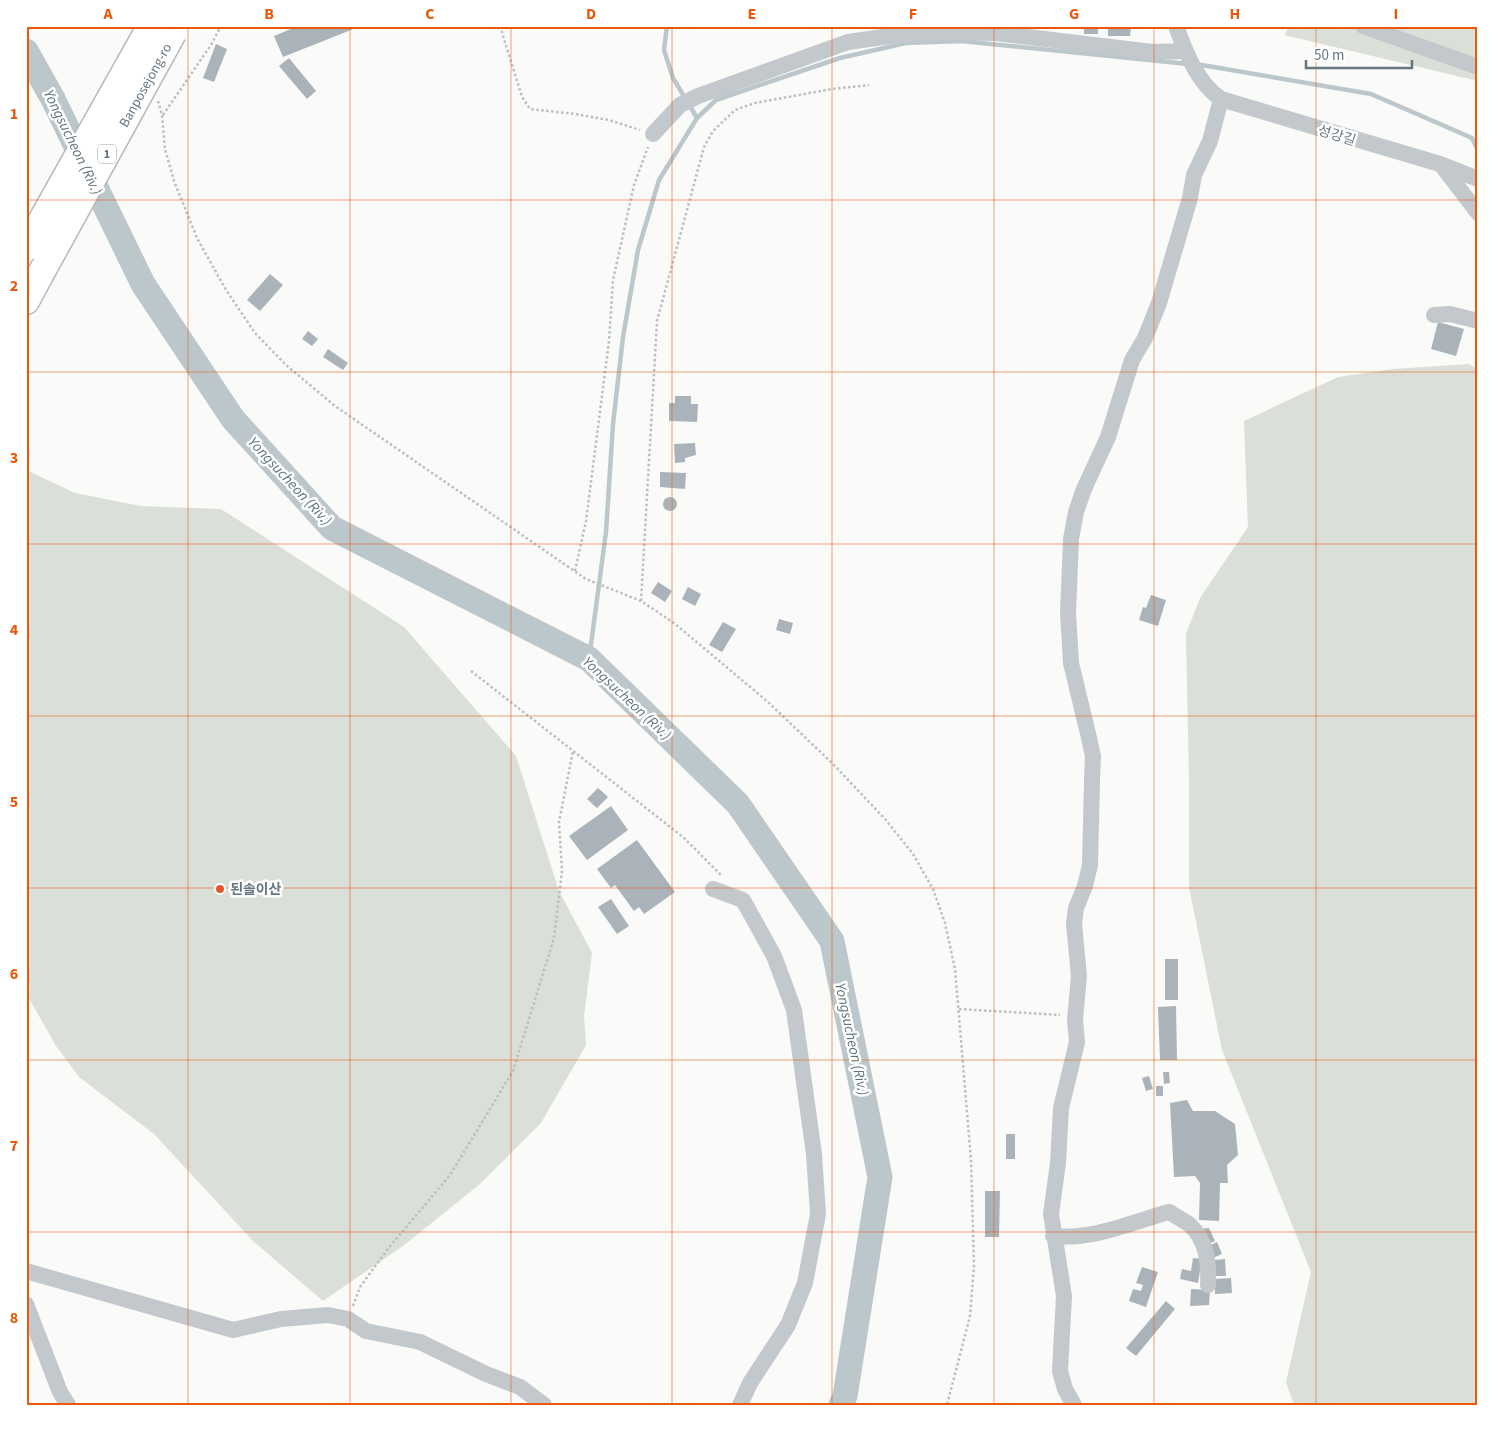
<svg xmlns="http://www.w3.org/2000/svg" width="1504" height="1431" font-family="'Source Sans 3','Noto Sans KR',sans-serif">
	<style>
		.green { fill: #dadfd7 }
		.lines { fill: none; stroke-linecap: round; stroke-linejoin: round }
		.stream { stroke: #bbc7cb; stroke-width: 4.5 }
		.river { stroke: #bbc7cb; stroke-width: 25 }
		.building { fill: #aab3b9 }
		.trunk-casing { stroke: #b4b9bd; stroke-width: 29 }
		.path { stroke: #bbbfc2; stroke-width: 2.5; stroke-dasharray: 2.5 2.5; stroke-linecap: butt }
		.minor { stroke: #c3c8cc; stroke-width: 16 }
		.trunk { stroke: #fff; stroke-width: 26 }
		.trunk-bridge-casing { stroke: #b4b9bd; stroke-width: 29; stroke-linecap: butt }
		.trunk-bridge { stroke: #fff; stroke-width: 26 }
		.grid { fill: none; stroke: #e8590c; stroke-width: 1; stroke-opacity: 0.55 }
		.poi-dot { fill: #e4572e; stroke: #fff; stroke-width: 2 }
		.labels { text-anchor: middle; stroke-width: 5; stroke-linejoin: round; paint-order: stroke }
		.shield { fill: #fff; stroke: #939fa8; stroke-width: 1 }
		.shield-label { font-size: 12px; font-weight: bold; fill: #657683 }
		.street-label { font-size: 14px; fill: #657683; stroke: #fff }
		.poi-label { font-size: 14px; font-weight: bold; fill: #657683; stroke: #fff; text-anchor: start }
		.water-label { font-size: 15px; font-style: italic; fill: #60757c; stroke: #fff }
		.neatline { fill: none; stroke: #e8590c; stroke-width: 2 }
		.grid-label { font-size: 16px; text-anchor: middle; font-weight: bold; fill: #e8590c }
	</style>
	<rect width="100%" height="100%" fill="#fafaf8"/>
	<path class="green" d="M 1290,26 L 1478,26 L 1478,81 L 1284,35 Z
		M 1469,364 L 1478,370 L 1478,1405 L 1294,1405 L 1286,1382 L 1311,1272 L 1222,1050 L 1189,887 L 1189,780 L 1186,634 L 1200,598 L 1248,527 L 1244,421 L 1338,377 L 1393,369 Z
		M 26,470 L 75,493 L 141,506 L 221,509 L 404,627 L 516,756 L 559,891 L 592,953 L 584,1016 L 586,1045 L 541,1123 L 480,1184 L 403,1246 L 323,1301 L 253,1241 L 154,1134 L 79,1077 L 56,1046 L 26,993 Z"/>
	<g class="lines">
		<path class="stream" d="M 1196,64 L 1371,94 L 1472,138 L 1478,150
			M 697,118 L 716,100 L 840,58 L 906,43 L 961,41 L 1188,64
			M 589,659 L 606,532 L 613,424 L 623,337 L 638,250 L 659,180 L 697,118 L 673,78 L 664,50 L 667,26"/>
		<path class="river" d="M 26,51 L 53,99 L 143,284 L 233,419 L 332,528 L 589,659 L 738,804 L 832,941 L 880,1177 L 845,1396 L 841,1405"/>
	</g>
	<path class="building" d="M 298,26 L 361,26 L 283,57 L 274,36 Z
		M 1084,26 L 1098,26 L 1098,34 L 1084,34 Z
		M 1108,26 L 1131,26 L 1130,36 L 1108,36 Z
		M 216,44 L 227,49 L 214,82 L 203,78 Z
		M 289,58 L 316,91 L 307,99 L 279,66 Z
		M 270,274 L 283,285 L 260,311 L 247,300 Z
		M 1438,322 L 1464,329 L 1456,356 L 1431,349 Z
		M 308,331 L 318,339 L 312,346 L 302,339 Z
		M 328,349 L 348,363 L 343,370 L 323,357 Z
		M 675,396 L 691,396 L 691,404 L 698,404 L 697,422 L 669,421 L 669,403 L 675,403 Z
		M 695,443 L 696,455 L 685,458 L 685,462 L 675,463 L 674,444 Z
		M 660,472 L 686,473 L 685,489 L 660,487 Z
		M663 504a7 7 0 1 1 14 0a7 7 0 1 1-14 0Z
		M 658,582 L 672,591 L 665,602 L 651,593 Z
		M 688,587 L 701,594 L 695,606 L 682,599 Z
		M 1151,595 L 1166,600 L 1158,626 L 1139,620 L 1143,607 L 1146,608 Z
		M 779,619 L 793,623 L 790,634 L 776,630 Z
		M 723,622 L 736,629 L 722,652 L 709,645 Z
		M 598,788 L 608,797 L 597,808 L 587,799 Z
		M 611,806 L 628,830 L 587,860 L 569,836 Z
		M 637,840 L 675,892 L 644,914 L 639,907 L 634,911 L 615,885 L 611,888 L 597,869 Z
		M 611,899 L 629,926 L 617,934 L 598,907 Z
		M 1165,959 L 1178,959 L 1178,1000 L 1165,1000 Z
		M 1176,1006 L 1177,1060 L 1160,1060 L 1158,1007 Z
		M 1163,1072 L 1169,1072 L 1170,1083 L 1164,1084 Z
		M 1149,1076 L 1153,1089 L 1146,1091 L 1142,1078 Z
		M 1156,1086 L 1163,1086 L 1163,1096 L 1156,1096 Z
		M 1187,1100 L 1193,1111 L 1215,1111 L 1235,1124 L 1238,1155 L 1227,1165 L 1228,1183 L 1220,1183 L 1219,1221 L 1199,1220 L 1200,1183 L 1195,1176 L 1174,1177 L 1170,1103 Z
		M 1006,1134 L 1015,1134 L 1015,1159 L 1006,1159 Z
		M 985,1191 L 1000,1191 L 999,1237 L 985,1237 Z
		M 1209,1228 L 1215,1241 L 1206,1245 L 1198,1229 Z
		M 1217,1242 L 1222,1254 L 1213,1258 L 1208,1246 Z
		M 1193,1258 L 1202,1259 L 1198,1283 L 1180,1279 L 1182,1269 L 1191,1271 Z
		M 1225,1259 L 1226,1276 L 1214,1276 L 1214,1260 Z
		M 1142,1267 L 1158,1272 L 1146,1307 L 1129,1301 L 1133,1289 L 1141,1291 L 1143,1285 L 1136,1283 Z
		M 1231,1278 L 1232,1293 L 1215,1294 L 1215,1279 Z
		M 1191,1289 L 1210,1290 L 1209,1305 L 1190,1306 Z
		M 1166,1301 L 1175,1309 L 1136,1356 L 1126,1348 Z"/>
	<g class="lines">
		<g class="trunk-casing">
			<path id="trunk" d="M 26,301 L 40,275"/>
		</g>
		<path class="path" d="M 500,26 L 522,97 L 530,109 L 575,114 L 609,120 L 640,130
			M 158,101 L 162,115 L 165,149 L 174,181 L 197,238 L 226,290 L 255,333 L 286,365 L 335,406 L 586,579 L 641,601 L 674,623 L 768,702 L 833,764 L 885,819 L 913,854 L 933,889 L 945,923 L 955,969 L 971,1160 L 974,1266 L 970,1316 L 947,1405
			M 163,115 L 211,45 L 221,26
			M 575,571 L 586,521 L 609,341 L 613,280 L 634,185 L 648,147
			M 641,601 L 657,321 L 704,147 L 713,131 L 735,110 L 755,103 L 832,89 L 869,85
			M 471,671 L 683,837 L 721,875
			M 959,1009 L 1060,1015
			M 353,1306 L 360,1287 L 387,1250 L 450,1175 L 513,1071 L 554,938 L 562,871 L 559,822 L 573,751"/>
		<path class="minor" d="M 1176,26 C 1185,51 1198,84 1221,99 L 1440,164 L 1478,179
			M 1363,26 L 1478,67
			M 653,134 L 680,105 L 698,96 L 848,42 L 904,34 L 953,32 L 996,33 L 1152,52 L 1185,51
			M 1442,166 L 1478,213
			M 1434,315 L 1450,314 L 1478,321
			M 713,889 L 743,900 L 774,956 L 794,1010 L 814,1154 L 818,1214 L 805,1283 L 788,1325 L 750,1383 L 740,1405
			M 1053,1236 C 1094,1240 1129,1223 1169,1212 C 1175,1216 1184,1220 1190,1225 C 1207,1241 1209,1263 1208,1285
			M 26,1271 L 233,1330 L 281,1319 L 328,1315 L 348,1319 L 366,1331 L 420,1342 L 486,1374 L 520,1387 L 544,1405
			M 26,1304 L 60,1392 L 68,1405
			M 1074,1405 L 1065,1389 L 1060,1371 L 1064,1296 L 1051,1214 L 1058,1163 L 1061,1108 L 1077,1042 L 1075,1020 L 1079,976 L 1074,924 L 1076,908 L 1085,886 L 1090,865 L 1092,780 L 1093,756 L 1089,738 L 1071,663 L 1068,613 L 1071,539 L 1076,512 L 1084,489 L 1108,437 L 1132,360 L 1145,338 L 1159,303 L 1190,198 L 1194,175 L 1210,141 L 1221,99"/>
		<use href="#trunk" class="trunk"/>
		<g class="trunk-bridge-casing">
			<path id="trunk-bridge" d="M 26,248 L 149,29
				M 40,275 L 173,33"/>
		</g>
		<use href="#trunk-bridge" class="trunk-bridge"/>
	</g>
	<path class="grid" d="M 188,26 L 188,1405M 350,26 L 350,1405M 511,26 L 511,1405M 672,26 L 672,1405M 832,26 L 832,1405M 994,26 L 994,1405M 1154,26 L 1154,1405M 1316,26 L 1316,1405M 26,200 L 1478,200M 26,372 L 1478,372M 26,544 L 1478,544M 26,716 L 1478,716M 26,888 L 1478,888M 26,1060 L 1478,1060M 26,1232 L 1478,1232"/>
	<circle class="poi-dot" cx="220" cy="889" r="5"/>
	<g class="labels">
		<rect class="shield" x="98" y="144.5" width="18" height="19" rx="4"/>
		<g class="shield-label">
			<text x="107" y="158">1</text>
		</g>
		<g class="street-label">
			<text transform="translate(145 85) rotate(-61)" y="5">Banposejong-ro</text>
			<text transform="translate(1337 135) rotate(17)" y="5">성강길</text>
		</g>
		<g class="poi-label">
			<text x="230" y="894">된솔이산</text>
		</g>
		<g class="water-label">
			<text transform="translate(73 142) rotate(64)" y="5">Yongsucheon (Riv.)</text>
			<text transform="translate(290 481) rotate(47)" y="5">Yongsucheon (Riv.)</text>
			<text transform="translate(627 698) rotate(43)" y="5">Yongsucheon (Riv.)</text>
			<text transform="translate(852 1039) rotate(78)" y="5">Yongsucheon (Riv.)</text>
		</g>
	</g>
	<rect width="1504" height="1431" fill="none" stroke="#ffffff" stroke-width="55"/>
	<path d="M1306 60v8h106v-8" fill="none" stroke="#657683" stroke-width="2.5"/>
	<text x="1314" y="60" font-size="15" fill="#657683" stroke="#ffffff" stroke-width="4" paint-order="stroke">50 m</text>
	<rect x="28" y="28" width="1448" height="1376" class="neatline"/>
	<g class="grid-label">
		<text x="108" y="19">A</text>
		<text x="269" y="19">B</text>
		<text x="430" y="19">C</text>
		<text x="591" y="19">D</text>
		<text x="752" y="19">E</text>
		<text x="913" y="19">F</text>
		<text x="1074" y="19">G</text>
		<text x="1235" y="19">H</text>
		<text x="1396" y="19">I</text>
		<text x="14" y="119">1</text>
		<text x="14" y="291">2</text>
		<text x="14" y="463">3</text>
		<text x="14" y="635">4</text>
		<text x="14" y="807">5</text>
		<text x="14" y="979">6</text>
		<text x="14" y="1151">7</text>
		<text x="14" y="1323">8</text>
	</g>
</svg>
